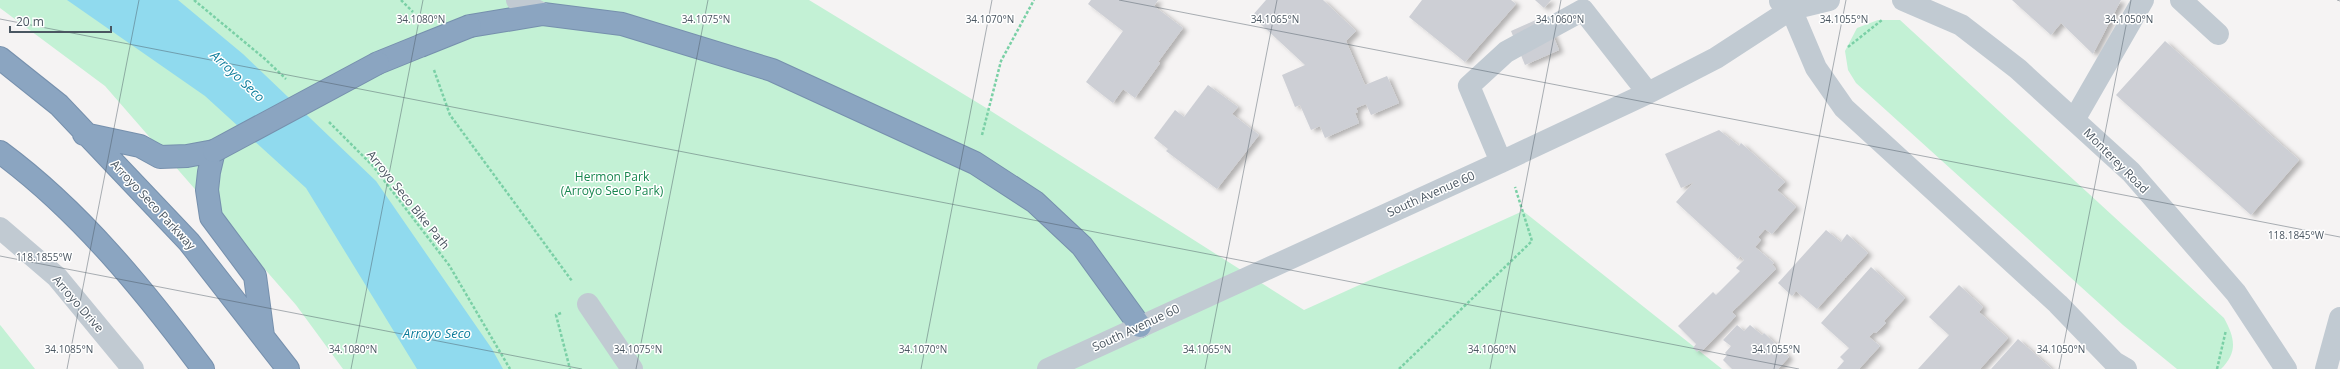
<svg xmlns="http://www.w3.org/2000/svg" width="2340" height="369" font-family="'Open Sans',sans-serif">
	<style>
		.green { fill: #c3f1d5 }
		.water { fill: #90daee }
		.building { fill: #cdcfd5; filter: url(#shadow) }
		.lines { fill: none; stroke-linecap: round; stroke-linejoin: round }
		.highway-casing { stroke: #7690ad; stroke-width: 24 }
		.path { stroke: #7ad0a6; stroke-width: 2.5; stroke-dasharray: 3 2; stroke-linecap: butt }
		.minor { stroke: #c1cad2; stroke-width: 22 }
		.highway { stroke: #8ba5c1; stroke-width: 22 }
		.highway-bridge-casing { stroke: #7690ad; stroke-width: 24; stroke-linecap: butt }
		.highway-bridge { stroke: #8ba5c1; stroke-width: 22 }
		.ticks { fill: none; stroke: #4a5661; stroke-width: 1; stroke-opacity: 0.45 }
		.labels { text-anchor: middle; stroke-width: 3; stroke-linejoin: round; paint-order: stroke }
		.street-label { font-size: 12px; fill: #4a5661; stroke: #fff }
		.park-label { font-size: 12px; fill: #17864f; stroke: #fff }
		.water-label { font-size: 13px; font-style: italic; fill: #0c7c9b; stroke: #fff }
		.ticks-label { font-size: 10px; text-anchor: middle; fill: #4a5661; stroke: #fff; stroke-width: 3; stroke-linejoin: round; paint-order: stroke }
	</style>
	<defs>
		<filter id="shadow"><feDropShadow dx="4.5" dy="2.5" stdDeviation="2" flood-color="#0004"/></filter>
	</defs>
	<rect width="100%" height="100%" fill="#f5f3f3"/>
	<path class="green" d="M 0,0 L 809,0 L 983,106 L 1304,310 L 1523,211 L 1722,369 L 343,369 L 296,305 L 105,86 L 0,8 Z
		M 1878,20 L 1900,20 L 2224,318 C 2235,338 2238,352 2221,369 L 2177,369 L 2123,325 L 1856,83 L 1848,70 L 1845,51 L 1857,28 Z
		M 0,325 L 1,326 L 35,369 L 0,369 Z"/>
	<path class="water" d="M 67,0 L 178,0 L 243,54 L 376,181 L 492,349 L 503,369 L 417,369 L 306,188 L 205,96 Z"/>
	<path class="building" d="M 1091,0 L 1158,0 L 1154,6 L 1183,28 L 1158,62 L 1160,63 L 1135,98 L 1123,89 L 1113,103 L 1086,82 L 1123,31 L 1088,4 Z
		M 1266,0 L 1323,0 L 1356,31 L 1346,41 L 1365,85 L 1387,76 L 1399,103 L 1371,115 L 1366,104 L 1356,108 L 1358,112 L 1355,113 L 1359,123 L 1325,138 L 1320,126 L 1311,130 L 1300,105 L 1295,107 L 1282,75 L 1305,65 L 1252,16 Z
		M 1422,0 L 1511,0 L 1516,4 L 1465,62 L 1409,17 Z
		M 1535,0 L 1551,0 L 1544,8 Z
		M 2012,0 L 2121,0 L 2093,54 L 2061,23 L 2051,35 Z
		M 1545,16 L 1559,50 L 1525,65 L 1511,31 Z
		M 2165,41 L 2299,160 L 2251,215 L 2116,95 Z
		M 1208,85 L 1238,107 L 1232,114 L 1259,135 L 1217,189 L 1166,151 L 1168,149 L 1154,138 L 1175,110 L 1184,117 Z
		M 1719,130 L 1739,146 L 1741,143 L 1785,182 L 1777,190 L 1796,207 L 1772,234 L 1765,229 L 1758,237 L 1761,240 L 1755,247 L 1774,263 L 1772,264 L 1776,269 L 1732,312 L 1736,316 L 1702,351 L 1700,349 L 1697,352 L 1693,348 L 1696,344 L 1678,326 L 1713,292 L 1716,295 L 1740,271 L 1736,268 L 1744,260 L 1740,256 L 1738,259 L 1676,202 L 1694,182 L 1681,188 L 1665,154 Z
		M 1826,230 L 1841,242 L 1847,234 L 1868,253 L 1817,309 L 1796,291 L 1792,296 L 1778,283 Z
		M 1871,267 L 1905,298 L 1884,321 L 1886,323 L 1876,333 L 1874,332 L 1869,337 L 1880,346 L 1859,369 L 1837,369 L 1844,361 L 1840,357 L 1849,348 L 1821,323 Z
		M 1959,285 L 1983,307 L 1979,312 L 2008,338 L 1980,369 L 1918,369 L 1949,335 L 1929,317 Z
		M 1737,325 L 1744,331 L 1750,325 L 1762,335 L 1764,333 L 1789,357 L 1778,369 L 1732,369 L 1723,360 L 1727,355 L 1725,353 L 1731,346 L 1723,340 Z
		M 2018,339 L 2052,369 L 1991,369 Z"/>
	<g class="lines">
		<g class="highway-casing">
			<path id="highway" d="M 470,26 L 543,14 L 622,24 L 772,70 L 975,163 L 1035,202 L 1082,246 L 1140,326
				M 0,58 L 59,105 L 189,242 L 288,369
				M 378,63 L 420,46
				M 84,134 L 140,146 L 160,157 L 187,156 L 214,151 L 209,172 L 207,190 L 211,217 L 255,276 L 263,336
				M 0,152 C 80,211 144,290 203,369"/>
		</g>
		<path class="path" d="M 194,0 L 265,59 L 286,79
			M 401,0 L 413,12
			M 1848,47 L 1882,20
			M 434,70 L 450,115 L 572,281
			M 329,122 L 373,166 L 449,265 L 510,369
			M 982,135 L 1001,61 L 1034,0
			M 561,313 L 556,315 L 570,369
			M 1399,369 L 1532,241 L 1515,187
			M 2217,369 L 2226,330"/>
		<path class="minor" d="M 517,0 L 543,14
			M 1903,0 L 1961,25 L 2018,69 L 2131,172 L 2236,293 L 2286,369
			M 2181,0 L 2218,34
			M 1780,1 L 1791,9 L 1816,68 L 1844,108 L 2058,304 L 2114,362 L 2126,369
			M 1792,9 L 1829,0
			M 2074,120 L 2143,0
			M 1501,162 L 1469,86 L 1506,52 L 1583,10 L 1648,93
			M 0,228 L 57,277 L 133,369
			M 588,304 L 632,369
			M 1048,369 L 1501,162 L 1648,93 L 1716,58 L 1805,0
			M 2326,369 L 2340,318"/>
		<use href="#highway" class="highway"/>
		<g class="highway-bridge-casing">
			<path id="highway-bridge" d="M 420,46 L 470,26
				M 214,151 L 378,63"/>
		</g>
		<use href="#highway-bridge" class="highway-bridge"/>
	</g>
	<path class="ticks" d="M 1119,0 L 2340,237M 2337,0 L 2340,1M 0,19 L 1799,369M 0,256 L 582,369M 67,369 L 139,0M 351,369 L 423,0M 636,369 L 708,0M 921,369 L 992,0M 1205,369 L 1277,0M 1490,369 L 1561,0M 1774,369 L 1846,0M 2059,369 L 2131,0"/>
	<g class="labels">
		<g class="street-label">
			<text transform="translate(2116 161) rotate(45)" y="4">Monterey Road</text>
			<text transform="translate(1431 194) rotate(-24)" y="4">South Avenue 60</text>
			<text transform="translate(408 200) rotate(51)" y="4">Arroyo Seco Bike Path</text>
			<text transform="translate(153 205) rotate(47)" y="4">Arroyo Seco Parkway</text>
			<text transform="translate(78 304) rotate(49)" y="4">Arroyo Drive</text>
			<text transform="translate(1136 328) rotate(-25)" y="4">South Avenue 60</text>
		</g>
		<g class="park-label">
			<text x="612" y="181">Hermon Park<tspan x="612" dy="14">(Arroyo Seco Park)</tspan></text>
		</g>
		<g class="water-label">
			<text transform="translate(238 76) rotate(43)" y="5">Arroyo Seco</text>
			<text x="437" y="338">Arroyo Seco</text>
		</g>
	</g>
	<g class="ticks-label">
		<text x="421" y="23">34.1080°N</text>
		<text x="706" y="23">34.1075°N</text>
		<text x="990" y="23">34.1070°N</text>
		<text x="1275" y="23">34.1065°N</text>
		<text x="1560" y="23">34.1060°N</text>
		<text x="1844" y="23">34.1055°N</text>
		<text x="2129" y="23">34.1050°N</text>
		<text x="2296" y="239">118.1845°W</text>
		<text x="44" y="261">118.1855°W</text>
		<text x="69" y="353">34.1085°N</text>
		<text x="353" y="353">34.1080°N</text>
		<text x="638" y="353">34.1075°N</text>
		<text x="923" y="353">34.1070°N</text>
		<text x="1207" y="353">34.1065°N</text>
		<text x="1492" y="353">34.1060°N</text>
		<text x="1776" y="353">34.1055°N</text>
		<text x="2061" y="353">34.1050°N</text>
	</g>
	<path d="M10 26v6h101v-6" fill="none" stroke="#4a5661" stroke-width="2"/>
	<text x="16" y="26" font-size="12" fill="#4a5661" stroke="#ffffff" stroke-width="3" paint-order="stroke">20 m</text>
</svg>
